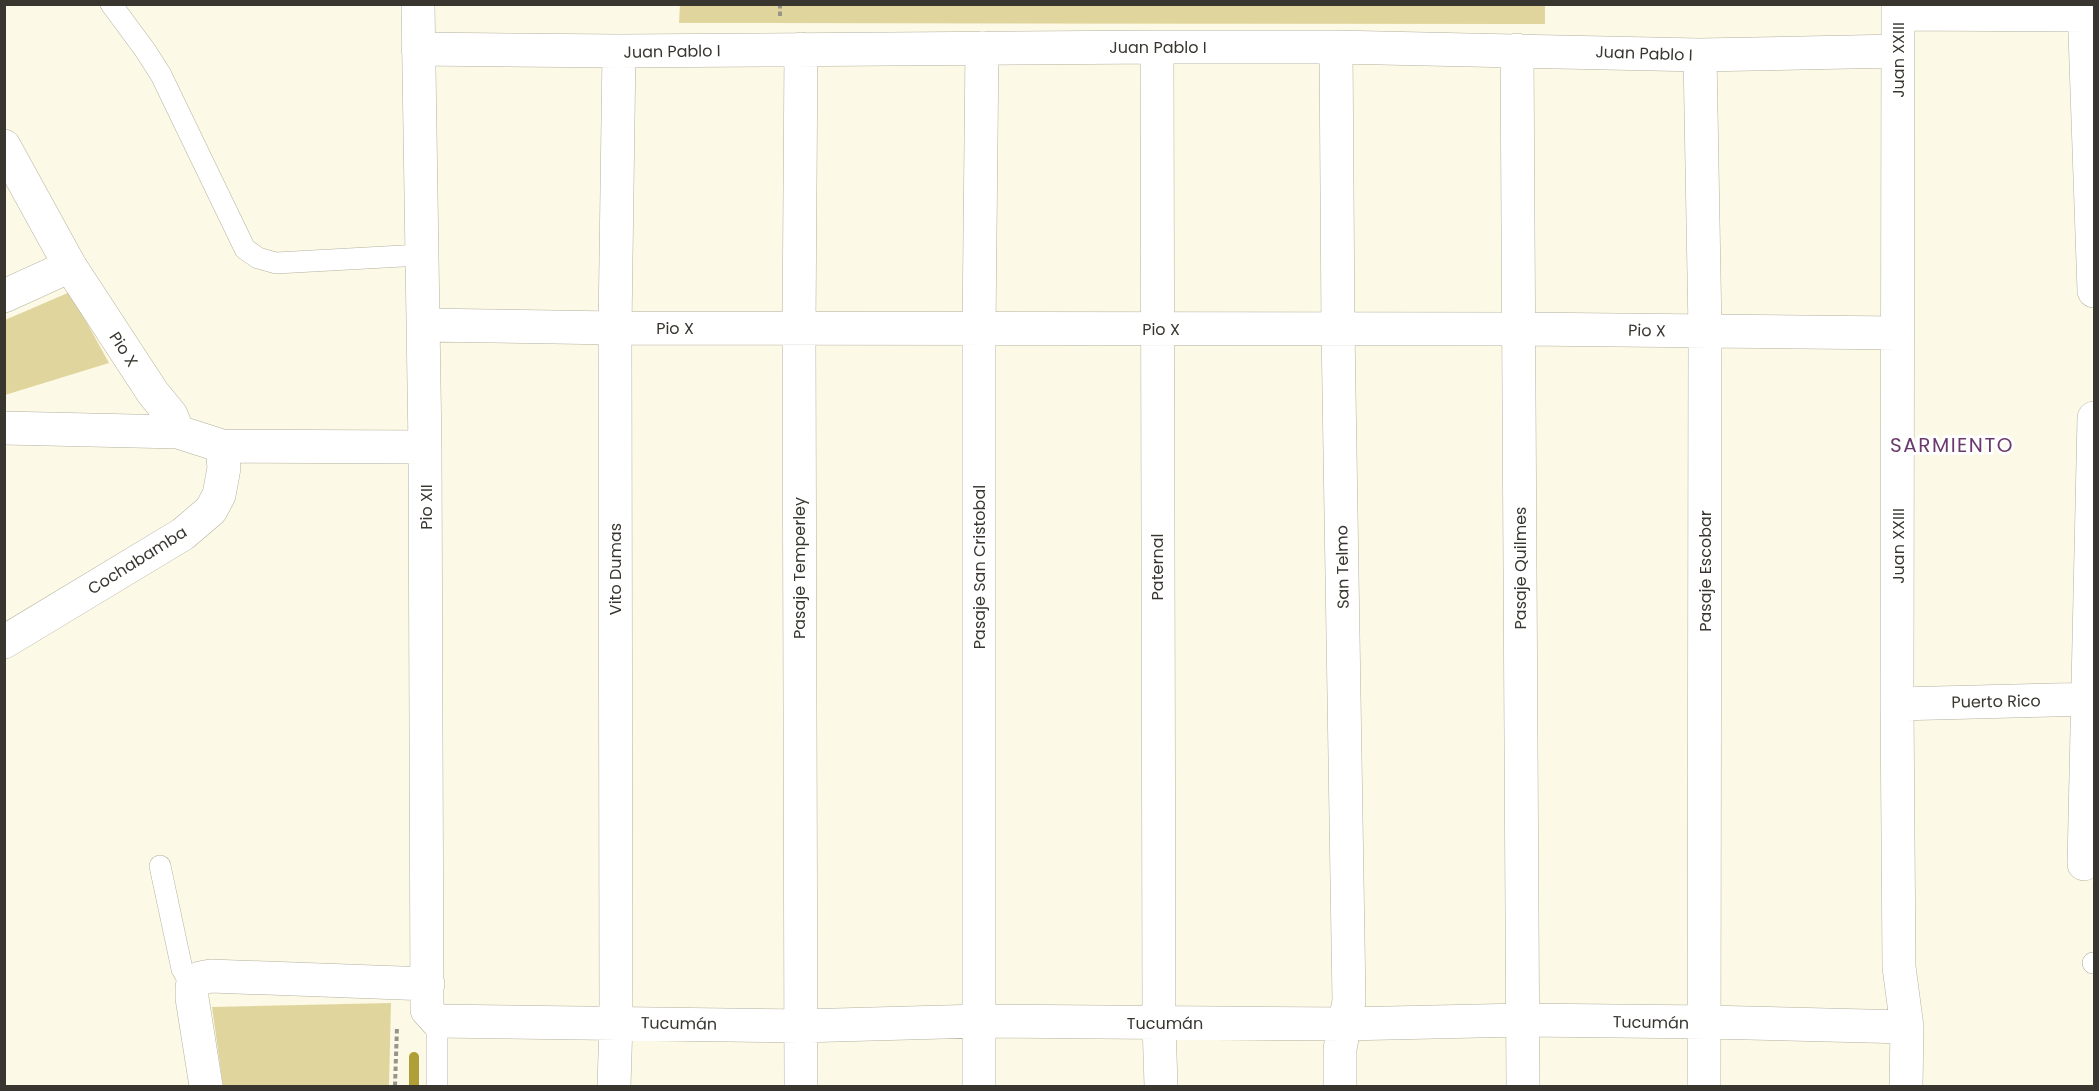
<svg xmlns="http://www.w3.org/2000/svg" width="2099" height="1091" font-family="Poppins,sans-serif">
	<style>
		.green { fill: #e0d69d }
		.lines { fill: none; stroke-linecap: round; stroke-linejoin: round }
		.stream { stroke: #b09e37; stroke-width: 10 }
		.lane-casing { stroke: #b4b19f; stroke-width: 22 }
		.street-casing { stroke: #b4b19f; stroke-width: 34 }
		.path { stroke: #979589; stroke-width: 4; stroke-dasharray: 4.5 3; stroke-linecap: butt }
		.lane { stroke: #fff; stroke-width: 21 }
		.street { stroke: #fff; stroke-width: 33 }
		.labels { text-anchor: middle; stroke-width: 6; stroke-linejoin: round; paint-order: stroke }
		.street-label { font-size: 16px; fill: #38362f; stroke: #fff }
		.quarter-label { font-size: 20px; letter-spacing: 1.5px; fill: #6b3a6c; stroke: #fff }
	</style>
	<rect width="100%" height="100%" fill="#fcf9e7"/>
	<path class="green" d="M 680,4 L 1545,4 L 1545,24 L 679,23 Z
		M 70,292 L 109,363 L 5,395 L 5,320 Z
		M 391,1003 L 389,1086 L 223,1086 L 212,1007 Z"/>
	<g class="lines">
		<path class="stream" d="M 414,1057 L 414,1086"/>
		<g class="lane-casing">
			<path id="lane" d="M 111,4 L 145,50 L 161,75 L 245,249 L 258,258 L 276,263 L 421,255
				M 160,866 L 182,969 L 192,987
				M 2093,963 L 2094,963
				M 437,1086 L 437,1021"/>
		</g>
		<g class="street-casing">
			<path id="street" d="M 418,4 L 425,447 L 427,1010 L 437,1021 L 800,1026 L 980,1021 L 1345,1024 L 1523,1020 L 1706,1022 L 1907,1027
				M 1898,4 L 1897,704 L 1899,967 L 1907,1027 L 1906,1086
				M 2084,4 L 2094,291
				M 1898,14 L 2094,15
				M 1157,47 L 1159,1023 L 1161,1086
				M 1336,47 L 1338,329 L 1349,1001 L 1340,1049 L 1340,1086
				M 418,49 L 619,51 L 1157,47 L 1336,47 L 1700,55 L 1898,51
				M 801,49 L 799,328 L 801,1086
				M 1517,50 L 1523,1086
				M 1700,55 L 1705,330 L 1704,1086
				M 4,146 L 70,266 L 153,393 L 171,415 L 178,432
				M 4,296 L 70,266
				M 423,325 L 615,328 L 1519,329 L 1898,333
				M 4,428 L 178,432 L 222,446 L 425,447
				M 4,642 L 183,534 L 211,510 L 219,495 L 224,468 L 222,446
				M 1897,704 L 2094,699
				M 2084,864 L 2094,418
				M 206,1086 L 192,998 L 192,987 L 200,978 L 211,976 L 428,984
				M 614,1086 L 616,1022 L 615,328 L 619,51
				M 979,1086 L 979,329 L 982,48"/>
		</g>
		<path class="path" d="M 780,4 L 780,16
			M 395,1086 L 397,1027"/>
		<use href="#lane" class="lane"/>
		<use href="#street" class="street"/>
	</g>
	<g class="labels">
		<g class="street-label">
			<text x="1158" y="53">Juan Pablo I</text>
			<text transform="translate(672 51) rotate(-1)" y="6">Juan Pablo I</text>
			<text transform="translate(1644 53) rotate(2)" y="6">Juan Pablo I</text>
			<text transform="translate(1898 60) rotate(-90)" y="6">Juan XXIII</text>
			<text x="675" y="334">Pio X</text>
			<text x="1161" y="335">Pio X</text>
			<text transform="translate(1647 330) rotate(1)" y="6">Pio X</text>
			<text transform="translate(124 349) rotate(57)" y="6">Pio X</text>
			<text transform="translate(426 507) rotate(-90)" y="6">Pio XII</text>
			<text transform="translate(1898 546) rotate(-90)" y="6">Juan XXIII</text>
			<text transform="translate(137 560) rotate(-32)" y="6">Cochabamba</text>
			<text transform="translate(979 567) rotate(-90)" y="6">Pasaje San Cristobal</text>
			<text transform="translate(1157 567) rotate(-90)" y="6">Paternal</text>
			<text transform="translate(1342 567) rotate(-91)" y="6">San Telmo</text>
			<text transform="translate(799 568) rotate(-90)" y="6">Pasaje Temperley</text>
			<text transform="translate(1520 568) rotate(-90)" y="6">Pasaje Quilmes</text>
			<text transform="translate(615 569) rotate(-90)" y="6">Vito Dumas</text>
			<text transform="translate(1705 571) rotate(-90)" y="6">Pasaje Escobar</text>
			<text transform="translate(1996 701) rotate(-1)" y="6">Puerto Rico</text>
			<text transform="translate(1651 1022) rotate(1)" y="6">Tucumán</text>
			<text transform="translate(679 1023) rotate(1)" y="6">Tucumán</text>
			<text x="1165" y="1029">Tucumán</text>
		</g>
		<g class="quarter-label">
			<text x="1952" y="452">SARMIENTO</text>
		</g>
	</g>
	<rect width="2099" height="1091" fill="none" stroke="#38362f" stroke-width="12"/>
</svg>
